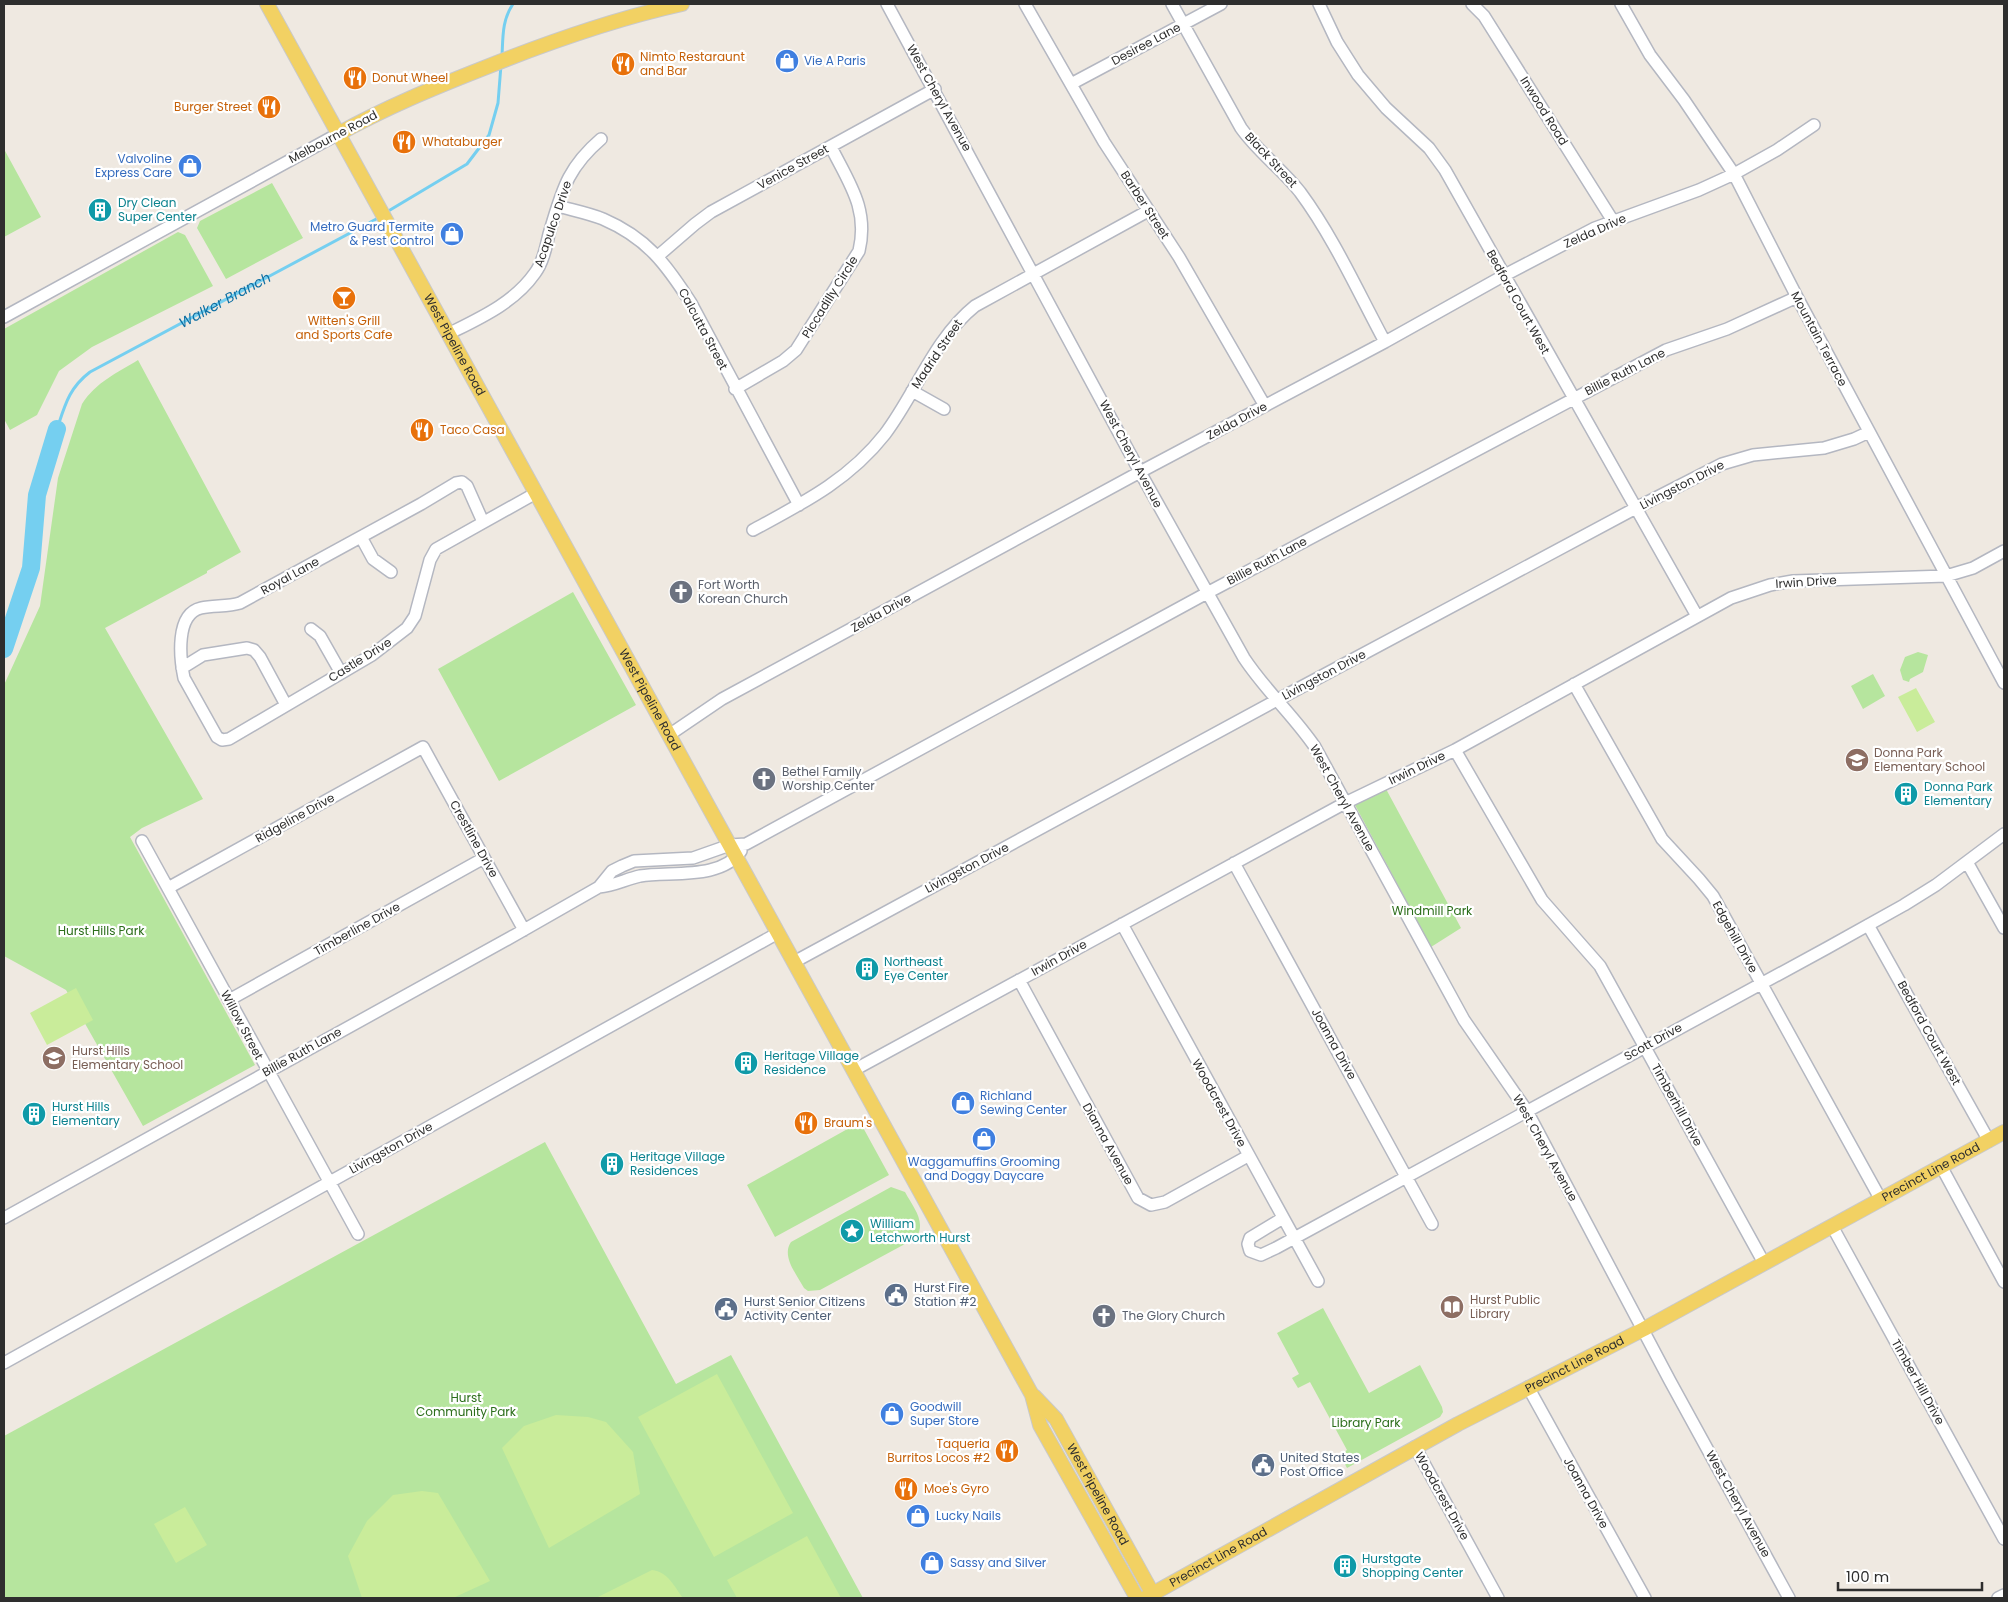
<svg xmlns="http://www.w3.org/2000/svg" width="2008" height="1602" font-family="Poppins,sans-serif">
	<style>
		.green { fill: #b6e59e }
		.pitch { fill: #c9ec9a }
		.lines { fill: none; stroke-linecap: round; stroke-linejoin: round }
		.stream { stroke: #75cff0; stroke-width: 3 }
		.river { stroke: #75cff0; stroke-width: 18 }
		.minor-casing { stroke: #b4b7c1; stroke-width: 14 }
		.major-casing { stroke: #c9c9c9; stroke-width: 16 }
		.minor { stroke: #fff; stroke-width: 11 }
		.major { stroke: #f2d163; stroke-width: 14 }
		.labels { text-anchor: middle; stroke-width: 4.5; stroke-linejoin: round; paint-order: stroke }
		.street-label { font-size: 12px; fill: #2e2e2e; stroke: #fff }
		.food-label { font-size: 12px; fill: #c56008; stroke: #fff; text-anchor: start }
		.shop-label { font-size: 12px; fill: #366cbe; stroke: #fff; text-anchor: start }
		.culture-label { font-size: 12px; fill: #0d838f; stroke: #fff; text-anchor: start }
		.worship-label { font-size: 12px; fill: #5b616d; stroke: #fff; text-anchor: start }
		.education-label { font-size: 12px; fill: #785e54; stroke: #fff; text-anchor: start }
		.park-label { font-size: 12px; fill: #2c6e1b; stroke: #fff }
		.service-label { font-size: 12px; fill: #4e5e75; stroke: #fff; text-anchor: start }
		.water-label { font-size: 14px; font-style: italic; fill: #0d6fa3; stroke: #fff }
	</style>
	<rect width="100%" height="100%" fill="#efe9e1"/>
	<path class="green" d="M 4,149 L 41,217 L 4,237 Z
		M 272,183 L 303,238 L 226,279 L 197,228 L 200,221 Z
		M 178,232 L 185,235 L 213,286 L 92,347 L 59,371 L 37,415 L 10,430 L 4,419 L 4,329 Z
		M 138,360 L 241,552 L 207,571 L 207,573 L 105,628 L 203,799 L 142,828 L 130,837 L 255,1065 L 143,1126 L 66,990 L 4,956 L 4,685 L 40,606 L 58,478 L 82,404 C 96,382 117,373 138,360 Z
		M 573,592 L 636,705 L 499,781 L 438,669 Z
		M 1918,652 L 1928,655 L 1923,672 L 1910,679 L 1909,682 L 1903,680 L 1900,670 L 1905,657 Z
		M 1873,674 L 1885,696 L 1863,709 L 1851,686 Z
		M 1386,789 L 1461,928 L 1431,947 L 1355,805 Z
		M 860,1122 L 889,1175 L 775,1237 L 747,1185 Z
		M 545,1142 L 676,1384 L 731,1355 L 863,1598 L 4,1598 L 4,1436 Z
		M 891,1187 L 905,1192 C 913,1207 927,1222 916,1238 L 820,1290 L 808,1291 L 804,1288 C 797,1275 781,1256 791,1242 Z
		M 1323,1308 L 1369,1393 L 1420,1365 L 1442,1407 L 1443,1412 L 1440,1417 L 1347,1468 L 1340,1455 L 1347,1450 L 1310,1382 L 1298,1388 L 1292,1378 L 1299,1374 L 1277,1333 Z"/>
	<path class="pitch" d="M 1916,688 L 1935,722 L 1917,732 L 1898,697 Z
		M 76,988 L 93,1020 L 47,1045 L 30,1013 Z
		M 717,1374 L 793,1513 L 714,1557 L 638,1417 Z
		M 556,1415 L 588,1417 L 606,1422 L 633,1452 L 640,1494 L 549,1548 L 502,1448 L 524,1426 Z
		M 422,1491 L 438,1493 L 490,1581 L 453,1598 L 362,1598 L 348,1556 L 367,1521 L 393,1495 Z
		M 185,1507 L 207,1545 L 176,1563 L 154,1524 Z
		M 807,1536 L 841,1598 L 737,1598 L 727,1580 Z
		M 652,1570 C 668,1572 674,1586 683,1598 L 596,1598 Z"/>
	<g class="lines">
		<g class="stream">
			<path d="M 502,56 C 503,37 502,20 513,4"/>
			<path d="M 385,213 L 467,164 L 489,135 L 498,103 L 501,65"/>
			<path id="s1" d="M 57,429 C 65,405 69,388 90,372 L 380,217"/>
		</g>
		<path class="river" d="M 4,649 L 31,568 L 37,495 L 57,429"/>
		<g class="minor-casing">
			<path id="minor" d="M 887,4 L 1140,472 L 1244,658 C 1265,690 1294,716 1315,747 L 1464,1020 L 1527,1111 L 1670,1381 L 1789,1598
				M 1025,4 L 1104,142 L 1179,257 L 1265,406
				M 1172,4 L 1241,128 C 1258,152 1282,169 1300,192 C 1334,238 1358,292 1385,342
				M 1319,4 L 1337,42 L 1358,75 L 1386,108 L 1429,148 L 1445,170 L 1697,616
				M 1472,4 L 1484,16 L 1613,221
				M 1621,4 L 1650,55 L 1684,100 L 1734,174 L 1797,297 L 2004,683
				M 1071,84 L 1221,4
				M 558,206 C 572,210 588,213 603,219 C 647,238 666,264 691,303 L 799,505
				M 658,256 L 695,224 L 711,212 L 935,89
				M 4,317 L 338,134
				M 448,334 C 480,318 514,303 535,273 C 543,262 546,247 549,234 C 562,192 566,169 601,139
				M 735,389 L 783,361 L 796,350 L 859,251 C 869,209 849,183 831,147
				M 912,391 L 944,409
				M 483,522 L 467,486 L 462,482 L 456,483 L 421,504 L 240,603 C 227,607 214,605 201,608 C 175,614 180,659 184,678 L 217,737 L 222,740 L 229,739 L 372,655 L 407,628 L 415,616 L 430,560 L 436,549 L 536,493
				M 753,530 C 803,503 849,480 885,434 C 916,393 934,339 975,306 L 1148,211
				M 361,537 L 373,559 L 391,572
				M 311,629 L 320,636 L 341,673
				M 182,668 L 203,655 L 247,648 L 254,650 L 260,657 L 286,705
				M 1574,684 L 1662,839 L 1699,879 L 1713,896 L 1881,1200
				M 669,735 L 722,699 L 1140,472 L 1385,342 L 1503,276 L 1595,228 L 1699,190 L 1734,174 L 1777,150 L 1814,125
				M 1455,750 L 1542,900 L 1600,966 L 1764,1263
				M 142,841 L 358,1234
				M 1967,862 L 2004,928
				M 1234,863 L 1432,1224
				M 599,887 C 614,886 626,879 640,876 C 671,871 721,880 741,851
				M 168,888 L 423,747 L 524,930
				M 1122,924 L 1318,1281
				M 1868,925 L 1989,1141
				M 794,962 L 1277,700 L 1636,508 L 1722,464 L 1753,455 L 1824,448 L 1854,439 L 1869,432
				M 1019,980 L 1138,1198 L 1151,1205 L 1165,1202 L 1248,1156
				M 229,1000 L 484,858
				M 854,1070 L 1345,803 L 1455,750 L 1731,598 L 1770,585 L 1793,581 L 1946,576 L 1973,568 L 2004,551
				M 1941,1166 L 2004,1282
				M 4,1218 L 515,935 L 599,887 L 612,871 L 622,866 L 634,861 L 693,858 L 730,845 L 746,844 L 1207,593 L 1666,350 L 1727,329 L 1797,297
				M 1283,1218 L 1250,1238 L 1248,1244 L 1250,1251 L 1261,1255 L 1276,1248 L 1827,948 L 1904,905 L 1936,885 L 2004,834
				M 1832,1226 L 2004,1539
				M 4,1363 L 778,933
				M 1528,1387 L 1645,1598
				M 1415,1447 L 1498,1598
				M 1998,1598 L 2004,1595"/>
		</g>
		<g class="major-casing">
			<g id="major">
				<path id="s2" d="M 267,4 L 1032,1395 L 1040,1425 L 1137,1598"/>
				<path d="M 338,134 C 387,107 433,88 484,68 C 549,42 614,19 682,4"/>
				<path id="s3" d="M 1034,1396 L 1056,1419 L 1155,1598"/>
				<path id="s4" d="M 1145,1598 L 1458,1424 L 1644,1329 L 2004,1132"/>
			</g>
		</g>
		<use href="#minor" class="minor"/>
		<use href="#major" class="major"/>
	</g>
	<defs>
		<g id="shop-disc" transform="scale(1.25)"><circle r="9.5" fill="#3f7fe0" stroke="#fff"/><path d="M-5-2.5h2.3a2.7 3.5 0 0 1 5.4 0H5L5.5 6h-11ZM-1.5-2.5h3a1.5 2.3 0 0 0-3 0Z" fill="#fff"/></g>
		<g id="restaurant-disc" transform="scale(1.25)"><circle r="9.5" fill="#e8710a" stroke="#fff"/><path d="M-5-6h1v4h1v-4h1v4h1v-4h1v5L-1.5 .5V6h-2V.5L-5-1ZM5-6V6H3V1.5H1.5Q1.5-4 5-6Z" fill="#fff"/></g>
		<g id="building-disc" transform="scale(1.25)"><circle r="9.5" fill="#0f9aa8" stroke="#fff"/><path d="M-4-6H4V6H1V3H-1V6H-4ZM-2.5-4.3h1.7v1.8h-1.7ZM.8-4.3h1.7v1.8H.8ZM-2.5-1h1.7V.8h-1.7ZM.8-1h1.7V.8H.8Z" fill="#fff"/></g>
		<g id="bar-disc" transform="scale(1.25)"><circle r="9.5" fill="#e8710a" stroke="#fff"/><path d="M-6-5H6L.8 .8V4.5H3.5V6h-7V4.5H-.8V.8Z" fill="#fff"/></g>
		<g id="church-disc" transform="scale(1.25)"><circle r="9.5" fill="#6b7280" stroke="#fff"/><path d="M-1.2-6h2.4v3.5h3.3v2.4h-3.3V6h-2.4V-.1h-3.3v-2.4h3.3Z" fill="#fff"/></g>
		<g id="school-disc" transform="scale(1.25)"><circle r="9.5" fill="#8d6e63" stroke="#fff"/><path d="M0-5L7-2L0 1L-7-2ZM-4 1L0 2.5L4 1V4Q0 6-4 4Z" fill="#fff"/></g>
		<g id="sight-disc" transform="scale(1.25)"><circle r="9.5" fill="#0f9aa8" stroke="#fff"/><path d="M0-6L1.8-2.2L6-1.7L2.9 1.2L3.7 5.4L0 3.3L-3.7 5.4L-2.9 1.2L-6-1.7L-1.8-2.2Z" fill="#fff"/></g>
		<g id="civic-disc" transform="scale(1.25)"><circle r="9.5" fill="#5c6f8a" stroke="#fff"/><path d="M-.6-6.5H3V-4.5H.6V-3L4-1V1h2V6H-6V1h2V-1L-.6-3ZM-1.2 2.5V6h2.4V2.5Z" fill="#fff"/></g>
		<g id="library-disc" transform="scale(1.25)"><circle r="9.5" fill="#8d6e63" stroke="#fff"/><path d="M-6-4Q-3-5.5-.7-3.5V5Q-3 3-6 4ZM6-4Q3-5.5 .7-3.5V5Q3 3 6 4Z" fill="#fff"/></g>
	</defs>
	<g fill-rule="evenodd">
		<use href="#shop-disc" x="787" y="61"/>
		<use href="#restaurant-disc" x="623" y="64"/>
		<use href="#restaurant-disc" x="355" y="78"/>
		<use href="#restaurant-disc" x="269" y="107"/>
		<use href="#restaurant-disc" x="404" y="142"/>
		<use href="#shop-disc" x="190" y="166"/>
		<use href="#building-disc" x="100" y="210"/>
		<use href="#shop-disc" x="452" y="234"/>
		<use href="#bar-disc" x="344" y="298"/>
		<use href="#restaurant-disc" x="422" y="430"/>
		<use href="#church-disc" x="681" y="592"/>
		<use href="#school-disc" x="1857" y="760"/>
		<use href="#church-disc" x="764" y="779"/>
		<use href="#building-disc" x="1906" y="794"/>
		<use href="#building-disc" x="867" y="969"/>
		<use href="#school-disc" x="54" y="1058"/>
		<use href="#building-disc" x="746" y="1063"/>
		<use href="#shop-disc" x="963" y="1103"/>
		<use href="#building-disc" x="34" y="1114"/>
		<use href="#restaurant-disc" x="806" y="1123"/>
		<use href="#shop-disc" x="984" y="1139"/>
		<use href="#building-disc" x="612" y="1164"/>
		<use href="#sight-disc" x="852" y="1231"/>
		<use href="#civic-disc" x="896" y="1295"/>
		<use href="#library-disc" x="1452" y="1307"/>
		<use href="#civic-disc" x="726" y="1309"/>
		<use href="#church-disc" x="1104" y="1316"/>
		<use href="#shop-disc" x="892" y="1414"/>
		<use href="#restaurant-disc" x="1007" y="1451"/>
		<use href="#civic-disc" x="1263" y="1465"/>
		<use href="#restaurant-disc" x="906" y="1489"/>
		<use href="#shop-disc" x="918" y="1516"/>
		<use href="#shop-disc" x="932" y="1563"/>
		<use href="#building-disc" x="1345" y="1566"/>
	</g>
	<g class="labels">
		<g class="street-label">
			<text transform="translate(1146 44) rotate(-28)" y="4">Desiree Lane</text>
			<text transform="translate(939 98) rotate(61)" y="4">West Cheryl Avenue</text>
			<text transform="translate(1544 111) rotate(58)" y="4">Inwood Road</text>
			<text transform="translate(333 137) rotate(-28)" y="4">Melbourne Road</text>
			<text transform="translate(1271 160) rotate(47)" y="4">Black Street</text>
			<text transform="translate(793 167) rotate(-29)" y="4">Venice Street</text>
			<text transform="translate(1145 205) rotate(57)" y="4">Barber Street</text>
			<text transform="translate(553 224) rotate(-71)" y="4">Acapulco Drive</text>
			<text transform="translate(1595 231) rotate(-24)" y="4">Zelda Drive</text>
			<text transform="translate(830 297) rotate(-58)" y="4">Piccadilly Circle</text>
			<text transform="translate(1518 302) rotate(61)" y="4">Bedford Court West</text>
			<text transform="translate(703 329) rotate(62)" y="4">Calcutta Street</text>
			<text transform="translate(1819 339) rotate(62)" y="4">Mountain Terrace</text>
			<text dy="4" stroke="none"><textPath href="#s2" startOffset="389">West Pipeline Road</textPath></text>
			<text transform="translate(937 354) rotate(-56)" y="4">Madrid Street</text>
			<text transform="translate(1625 372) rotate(-27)" y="4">Billie Ruth Lane</text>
			<text transform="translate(1237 421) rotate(-28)" y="4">Zelda Drive</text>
			<text transform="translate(1131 454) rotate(62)" y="4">West Cheryl Avenue</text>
			<text transform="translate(1682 485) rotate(-27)" y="4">Livingston Drive</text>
			<text transform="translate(1267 561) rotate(-28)" y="4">Billie Ruth Lane</text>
			<text transform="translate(290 576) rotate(-29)" y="4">Royal Lane</text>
			<text transform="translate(1806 582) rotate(-4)" y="4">Irwin Drive</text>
			<text transform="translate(881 613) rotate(-29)" y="4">Zelda Drive</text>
			<text transform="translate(360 660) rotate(-32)" y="4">Castle Drive</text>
			<text transform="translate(1324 675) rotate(-28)" y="4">Livingston Drive</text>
			<text dy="4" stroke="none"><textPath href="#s2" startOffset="794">West Pipeline Road</textPath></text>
			<text transform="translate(1417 768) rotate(-26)" y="4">Irwin Drive</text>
			<text transform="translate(1342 798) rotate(61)" y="4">West Cheryl Avenue</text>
			<text transform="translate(295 818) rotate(-29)" y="4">Ridgeline Drive</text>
			<text transform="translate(474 839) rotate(61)" y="4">Crestline Drive</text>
			<text transform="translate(967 868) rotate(-28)" y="4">Livingston Drive</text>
			<text transform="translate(357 929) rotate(-29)" y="4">Timberline Drive</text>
			<text transform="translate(1735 937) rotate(61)" y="4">Edgehill Drive</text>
			<text transform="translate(1059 958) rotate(-29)" y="4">Irwin Drive</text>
			<text transform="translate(242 1025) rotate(62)" y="4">Willow Street</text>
			<text transform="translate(1929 1033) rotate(61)" y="4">Bedford Court West</text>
			<text transform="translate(1653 1042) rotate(-29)" y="4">Scott Drive</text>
			<text transform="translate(1334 1044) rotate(61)" y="4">Joanna Drive</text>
			<text transform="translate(302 1052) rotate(-29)" y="4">Billie Ruth Lane</text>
			<text transform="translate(1219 1103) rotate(61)" y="4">Woodcrest Drive</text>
			<text transform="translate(1677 1105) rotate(61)" y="4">Timberhill Drive</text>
			<text transform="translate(1108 1144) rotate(61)" y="4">Dianna Avenue</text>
			<text transform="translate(391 1148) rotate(-29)" y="4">Livingston Drive</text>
			<text transform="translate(1545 1148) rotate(61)" y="4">West Cheryl Avenue</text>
			<text dy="4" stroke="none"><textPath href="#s4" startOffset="894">Precinct Line Road</textPath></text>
			<text dy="4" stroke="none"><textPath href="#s4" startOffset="489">Precinct Line Road</textPath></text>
			<text transform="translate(1918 1382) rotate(61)" y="4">Timber Hill Drive</text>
			<text dy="4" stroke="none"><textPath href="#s3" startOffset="118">West Pipeline Road</textPath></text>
			<text transform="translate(1586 1493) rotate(61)" y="4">Joanna Drive</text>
			<text transform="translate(1442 1496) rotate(61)" y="4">Woodcrest Drive</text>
			<text transform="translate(1738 1504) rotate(61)" y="4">West Cheryl Avenue</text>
			<text dy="4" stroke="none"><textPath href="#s4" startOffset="84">Precinct Line Road</textPath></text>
		</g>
		<g class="food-label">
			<text x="640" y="61">Nimto Restaraunt<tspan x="640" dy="14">and Bar</tspan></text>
			<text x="372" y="82">Donut Wheel</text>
			<text x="252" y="111" text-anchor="end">Burger Street</text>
			<text x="422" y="146">Whataburger</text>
			<text x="344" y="325" text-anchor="middle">Witten's Grill<tspan x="344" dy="14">and Sports Cafe</tspan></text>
			<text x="440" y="434">Taco Casa</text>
			<text x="824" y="1127">Braum's</text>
			<text x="990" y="1448" text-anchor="end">Taqueria<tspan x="990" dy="14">Burritos Locos #2</tspan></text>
			<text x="924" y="1493">Moe's Gyro</text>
		</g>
		<g class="shop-label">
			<text x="804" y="65">Vie A Paris</text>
			<text x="172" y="163" text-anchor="end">Valvoline<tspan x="172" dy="14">Express Care</tspan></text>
			<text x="434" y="231" text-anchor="end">Metro Guard Termite<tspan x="434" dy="14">&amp; Pest Control</tspan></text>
			<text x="980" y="1100">Richland<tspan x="980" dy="14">Sewing Center</tspan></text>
			<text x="984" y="1166" text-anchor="middle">Waggamuffins Grooming<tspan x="984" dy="14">and Doggy Daycare</tspan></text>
			<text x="910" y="1411">Goodwill<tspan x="910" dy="14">Super Store</tspan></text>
			<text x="936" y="1520">Lucky Nails</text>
			<text x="950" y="1567">Sassy and Silver</text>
		</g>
		<g class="culture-label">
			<text x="118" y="207">Dry Clean<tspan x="118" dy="14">Super Center</tspan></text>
			<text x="1924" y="791">Donna Park<tspan x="1924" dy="14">Elementary</tspan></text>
			<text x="884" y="966">Northeast<tspan x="884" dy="14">Eye Center</tspan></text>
			<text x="764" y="1060">Heritage Village<tspan x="764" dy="14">Residence</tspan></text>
			<text x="52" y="1111">Hurst Hills<tspan x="52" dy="14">Elementary</tspan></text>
			<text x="630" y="1161">Heritage Village<tspan x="630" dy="14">Residences</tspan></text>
			<text x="870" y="1228">William<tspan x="870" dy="14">Letchworth Hurst</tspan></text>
			<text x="1362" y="1563">Hurstgate<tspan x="1362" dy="14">Shopping Center</tspan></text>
		</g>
		<g class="worship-label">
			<text x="698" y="589">Fort Worth<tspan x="698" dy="14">Korean Church</tspan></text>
			<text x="782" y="776">Bethel Family<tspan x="782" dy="14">Worship Center</tspan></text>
			<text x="1122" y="1320">The Glory Church</text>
		</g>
		<g class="education-label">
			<text x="1874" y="757">Donna Park<tspan x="1874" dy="14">Elementary School</tspan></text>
			<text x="72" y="1055">Hurst Hills<tspan x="72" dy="14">Elementary School</tspan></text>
			<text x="1470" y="1304">Hurst Public<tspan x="1470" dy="14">Library</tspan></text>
		</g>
		<g class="park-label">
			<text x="1432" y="915">Windmill Park</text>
			<text x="101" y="935">Hurst Hills Park</text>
			<text x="466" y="1402">Hurst<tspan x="466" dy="14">Community Park</tspan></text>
			<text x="1366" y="1427">Library Park</text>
		</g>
		<g class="service-label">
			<text x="914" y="1292">Hurst Fire<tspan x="914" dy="14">Station #2</tspan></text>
			<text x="744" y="1306">Hurst Senior Citizens<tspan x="744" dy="14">Activity Center</tspan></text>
			<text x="1280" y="1462">United States<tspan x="1280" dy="14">Post Office</tspan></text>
		</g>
		<g class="water-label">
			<text dy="5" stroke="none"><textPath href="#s1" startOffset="220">Walker Branch</textPath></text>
		</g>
	</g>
	<rect width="2008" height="1602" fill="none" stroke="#2e2e2e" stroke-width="10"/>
	<path d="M1838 1582v8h144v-8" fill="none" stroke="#2e2e2e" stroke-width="2.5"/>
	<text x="1846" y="1582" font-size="15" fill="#2e2e2e" stroke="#ffffff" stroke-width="4" paint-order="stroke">100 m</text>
</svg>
